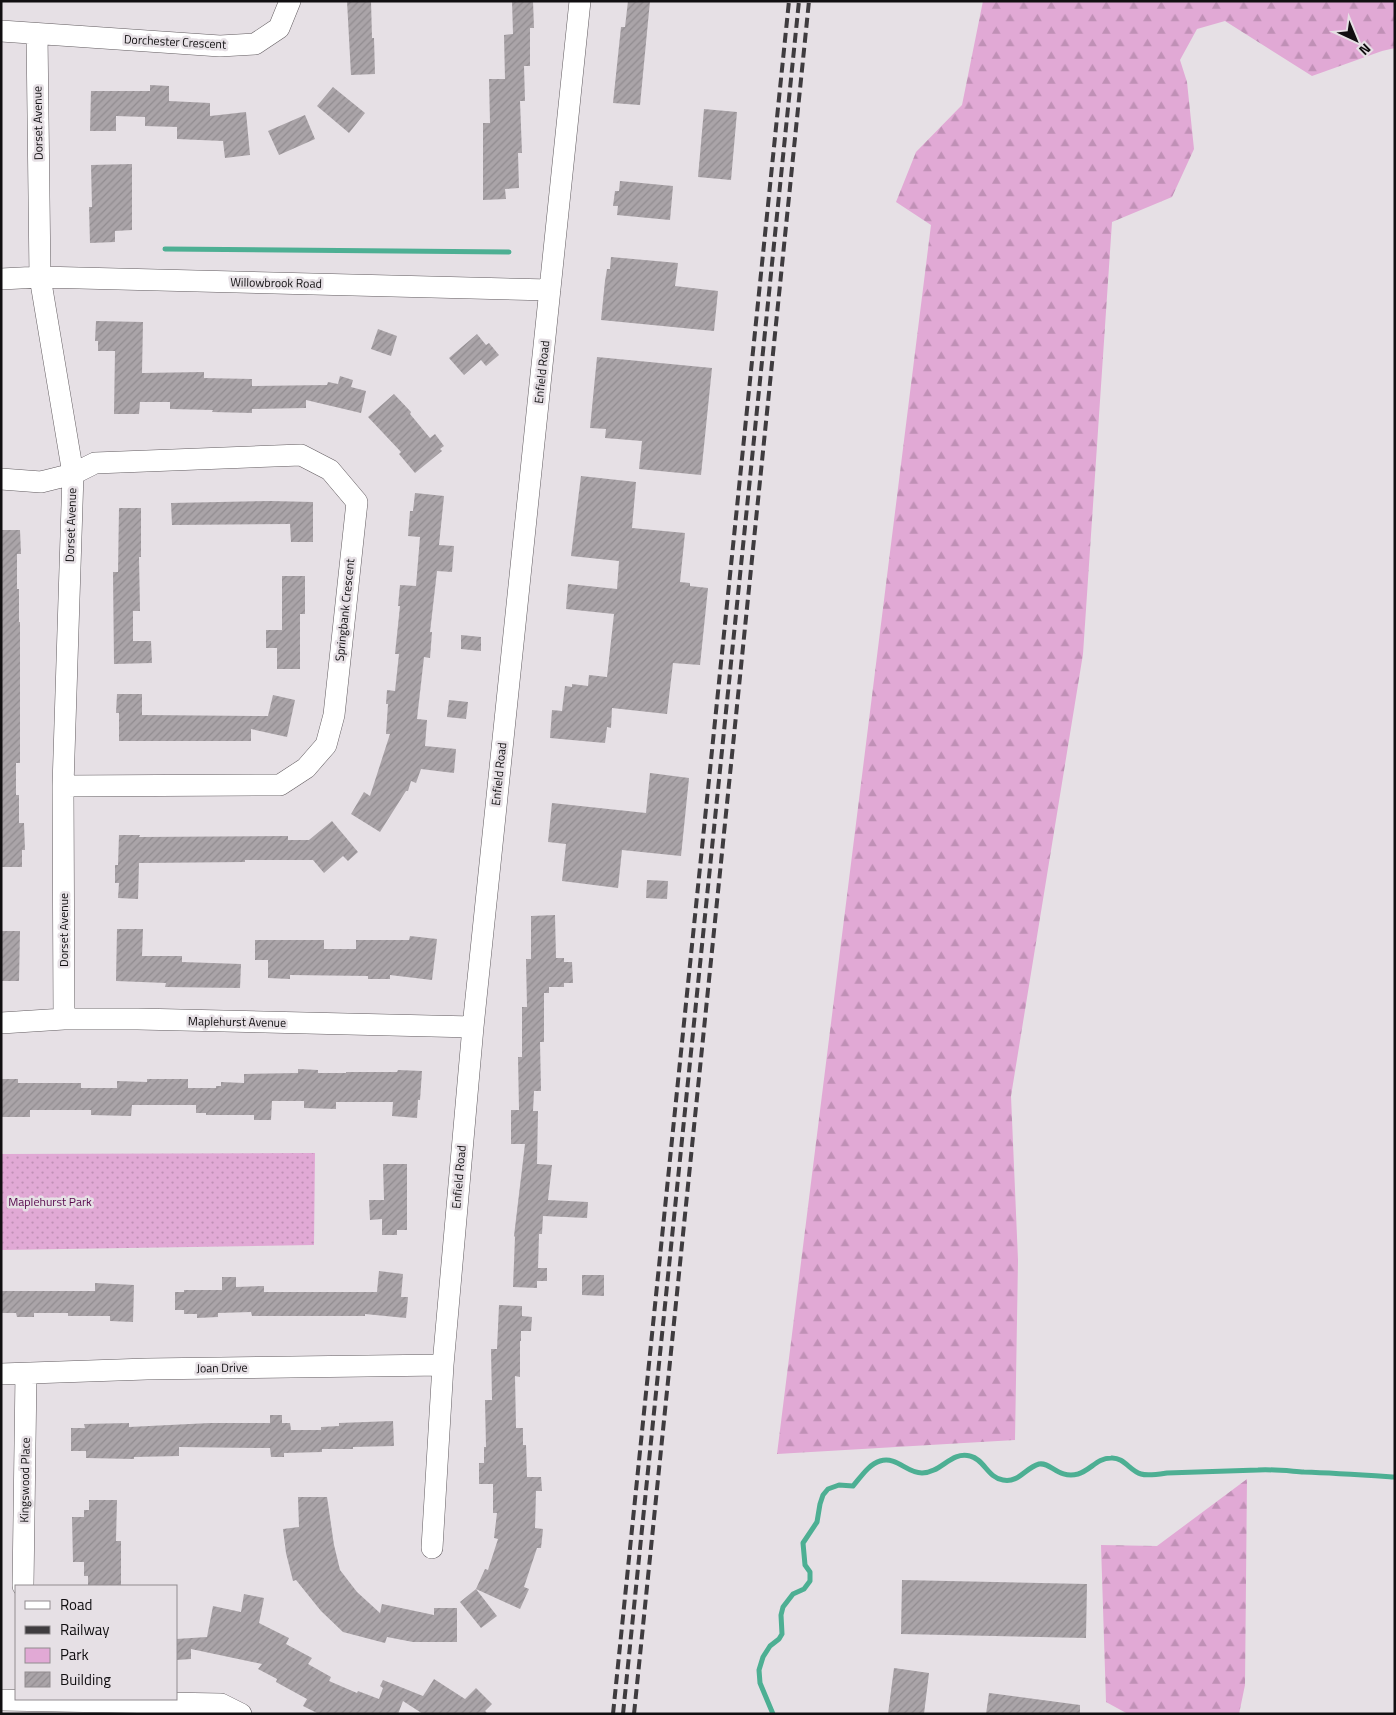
<svg xmlns="http://www.w3.org/2000/svg" width="1396" height="1715" font-family="'Titillium Web',sans-serif">
	<style>
		.green { fill: url(#green-dots) }
		.forest { fill: url(#forest-firs) }
		.lines { fill: none; stroke-linecap: round; stroke-linejoin: round }
		.stream { stroke: #4daf93; stroke-width: 5 }
		.building { fill: url(#building-hatch) }
		.minor-casing { stroke: #625c60; stroke-width: 22 }
		.minor { stroke: #fff; stroke-width: 21 }
		.rail { stroke: #3f3c3f; stroke-width: 4; stroke-dasharray: 10 5; stroke-linecap: butt }
		.labels { text-anchor: middle; stroke-width: 5; stroke-linejoin: round; paint-order: stroke }
		.street-label { font-size: 12px; fill: #110f11; stroke: #e6e0e5 }
		.park-label { font-size: 12px; fill: #57094d; stroke: #e6e0e5 }
	</style>
	<defs>
		<pattern id="green-dots" width="8" height="8" patternUnits="userSpaceOnUse" patternTransform="scale(1.25)"><rect width="8" height="8" fill="#e1a9d5"/><path d="M2 2h.1M6 6h.1" fill="none" stroke="#c090b6" stroke-width="1.8" stroke-linecap="round"/></pattern>
		<pattern id="forest-firs" width="22" height="20" patternUnits="userSpaceOnUse" patternTransform="scale(1.25)"><rect width="22" height="20" fill="#e1a9d5"/><path d="M5 1l3.5 6h-7zM16 11l3.5 6h-7z" fill="#c090b6"/></pattern>
		<pattern id="building-hatch" width="6" height="6" patternUnits="userSpaceOnUse" patternTransform="scale(1.25)"><rect width="6" height="6" fill="#aaa4a8"/><path d="M-1 1l2-2M0 6l6-6M5 7l2-2" fill="none" stroke="#918c90"/></pattern>
	</defs>
	<rect width="100%" height="100%" fill="#e6e0e5"/>
	<path class="green" d="M 315,1153 L 314,1245 L 1,1250 L 1,1154 Z"/>
	<path class="forest" d="M 983,1 L 1395,1 L 1395,48 L 1382,51 L 1312,76 L 1225,21 L 1197,29 L 1180,60 L 1187,82 L 1194,149 L 1172,197 L 1112,222 L 1083,654 L 1011,1096 L 1018,1260 L 1015,1440 L 777,1454 L 931,225 L 896,202 L 916,152 L 962,105 Z
		M 1247,1479 L 1245,1685 L 1239,1714 L 1128,1714 L 1106,1702 L 1101,1545 L 1157,1546 Z"/>
	<g class="lines">
		<path class="stream" d="M 165,249 L 509,252
			M 773,1714 L 760,1683 L 759,1670 L 763,1657 L 770,1646 L 779,1639 L 782,1634 L 781,1615 L 783,1607 L 793,1594 L 804,1589 L 810,1581 L 810,1572 L 805,1565 L 803,1543 L 817,1522 L 820,1504 L 823,1495 L 828,1489 L 839,1485 L 853,1486 C 860,1478 869,1464 880,1461 C 897,1456 906,1473 922,1473 C 941,1473 951,1451 970,1456 C 984,1459 988,1478 1003,1480 C 1019,1483 1025,1468 1039,1464 C 1051,1462 1058,1479 1078,1474 C 1091,1470 1097,1458 1111,1458 C 1124,1457 1130,1471 1141,1474 C 1148,1476 1160,1474 1167,1473 C 1198,1472 1228,1471 1258,1470 C 1273,1469 1289,1471 1304,1472 C 1334,1473 1364,1475 1395,1477"/>
	</g>
	<path class="building" d="M 347,1 L 371,1 L 372,38 L 374,38 L 375,74 L 351,75 Z
		M 512,1 L 533,1 L 534,28 L 530,28 L 530,66 L 524,66 L 525,101 L 520,101 L 522,153 L 518,153 L 519,188 L 505,189 L 506,199 L 483,200 L 483,123 L 490,123 L 489,79 L 505,79 L 504,35 L 513,34 Z
		M 628,1 L 650,1 L 640,105 L 613,103 L 621,27 L 625,27 Z
		M 150,85 L 169,86 L 169,101 L 210,103 L 210,116 L 246,112 L 250,155 L 225,158 L 223,141 L 177,139 L 177,127 L 145,126 L 145,117 L 116,116 L 116,131 L 90,131 L 91,91 L 150,91 Z
		M 333,87 L 365,113 L 349,133 L 317,106 Z
		M 704,109 L 737,112 L 731,180 L 698,177 Z
		M 305,115 L 315,139 L 279,155 L 268,131 Z
		M 132,164 L 132,230 L 115,231 L 115,242 L 90,243 L 89,207 L 92,207 L 91,165 Z
		M 620,181 L 673,186 L 670,220 L 617,215 L 618,206 L 613,206 L 615,191 L 619,191 Z
		M 611,257 L 678,263 L 675,286 L 718,291 L 714,331 L 601,320 L 605,281 L 607,269 L 610,269 Z
		M 96,321 L 143,322 L 142,373 L 204,372 L 204,378 L 252,379 L 252,386 L 327,385 L 328,382 L 338,384 L 340,376 L 353,380 L 351,387 L 366,391 L 361,413 L 306,400 L 306,408 L 252,409 L 252,413 L 212,412 L 213,410 L 170,409 L 170,402 L 140,402 L 139,414 L 114,414 L 115,351 L 98,351 L 98,341 L 95,341 Z
		M 378,329 L 397,336 L 391,356 L 371,349 Z
		M 477,334 L 486,345 L 489,343 L 499,355 L 486,366 L 481,360 L 464,375 L 449,358 Z
		M 597,357 L 712,368 L 701,475 L 639,469 L 642,441 L 605,438 L 606,429 L 590,428 Z
		M 394,394 L 411,412 L 410,414 L 430,438 L 435,434 L 444,446 L 440,449 L 442,451 L 415,473 L 399,454 L 401,452 L 368,417 Z
		M 581,476 L 636,482 L 632,528 L 685,533 L 680,582 L 690,583 L 690,586 L 708,588 L 700,665 L 673,663 L 667,714 L 612,708 L 611,728 L 607,727 L 605,743 L 550,738 L 552,710 L 562,711 L 565,686 L 572,687 L 572,684 L 588,686 L 589,675 L 607,677 L 614,614 L 566,609 L 568,584 L 617,589 L 619,561 L 571,556 Z
		M 415,493 L 444,496 L 439,545 L 454,546 L 452,572 L 437,571 L 430,632 L 432,632 L 430,658 L 424,657 L 417,719 L 427,720 L 425,746 L 456,749 L 454,773 L 421,769 L 416,783 L 411,781 L 408,791 L 406,791 L 380,832 L 351,814 L 364,792 L 370,796 L 390,734 L 386,734 L 388,704 L 386,704 L 387,690 L 395,691 L 399,654 L 395,654 L 400,606 L 398,606 L 400,585 L 416,586 L 420,537 L 408,536 L 410,511 L 413,511 Z
		M 270,501 L 313,502 L 313,542 L 291,542 L 290,524 L 172,525 L 171,503 Z
		M 119,508 L 141,508 L 141,557 L 139,557 L 140,611 L 133,611 L 133,641 L 151,641 L 152,663 L 114,664 L 113,572 L 118,572 Z
		M 1,530 L 20,530 L 21,554 L 17,554 L 17,589 L 19,589 L 19,622 L 20,622 L 20,763 L 16,763 L 16,795 L 19,795 L 19,823 L 24,823 L 25,850 L 22,850 L 22,867 L 1,867 Z
		M 282,576 L 305,576 L 305,614 L 300,614 L 300,669 L 277,669 L 277,648 L 266,648 L 266,630 L 282,630 Z
		M 461,635 L 481,637 L 481,651 L 461,649 Z
		M 117,694 L 142,694 L 142,715 L 268,716 L 273,695 L 295,700 L 287,737 L 251,729 L 251,741 L 119,741 L 119,713 L 116,713 Z
		M 449,700 L 468,702 L 466,719 L 447,717 Z
		M 650,773 L 689,778 L 681,856 L 622,850 L 618,888 L 562,881 L 566,844 L 548,842 L 552,803 L 646,813 Z
		M 332,821 L 358,852 L 348,861 L 343,856 L 324,873 L 313,860 L 245,860 L 245,862 L 139,863 L 138,899 L 118,898 L 119,883 L 115,883 L 115,865 L 118,865 L 119,835 L 140,835 L 139,837 L 288,836 L 288,840 L 309,840 Z
		M 647,880 L 668,881 L 667,899 L 646,898 Z
		M 555,915 L 556,958 L 564,958 L 564,962 L 572,962 L 573,983 L 564,983 L 564,987 L 549,987 L 549,993 L 544,993 L 544,1042 L 540,1042 L 541,1091 L 534,1091 L 533,1111 L 538,1111 L 537,1164 L 552,1165 L 548,1200 L 588,1202 L 587,1218 L 543,1216 L 542,1234 L 539,1234 L 538,1268 L 547,1268 L 547,1281 L 537,1281 L 537,1288 L 513,1287 L 515,1237 L 514,1236 L 525,1144 L 511,1144 L 511,1110 L 519,1110 L 518,1057 L 522,1057 L 522,1007 L 527,1007 L 526,959 L 531,959 L 531,916 Z
		M 117,929 L 143,929 L 142,956 L 182,956 L 182,962 L 241,964 L 240,988 L 165,987 L 166,983 L 116,981 Z
		M 1,931 L 20,931 L 19,981 L 1,981 Z
		M 410,936 L 437,939 L 432,980 L 390,975 L 390,979 L 368,979 L 368,976 L 290,975 L 290,979 L 268,978 L 268,960 L 255,960 L 255,940 L 324,940 L 324,949 L 356,949 L 356,940 L 409,940 Z
		M 298,1069 L 318,1070 L 318,1073 L 346,1073 L 346,1072 L 397,1072 L 398,1070 L 422,1071 L 420,1100 L 418,1100 L 417,1118 L 392,1116 L 393,1102 L 336,1102 L 336,1109 L 304,1108 L 304,1101 L 272,1101 L 271,1120 L 254,1120 L 254,1115 L 206,1115 L 206,1113 L 196,1113 L 196,1105 L 132,1105 L 131,1116 L 91,1115 L 91,1110 L 30,1110 L 30,1117 L 1,1117 L 1,1079 L 18,1079 L 18,1083 L 81,1083 L 81,1088 L 117,1088 L 117,1081 L 147,1082 L 147,1079 L 188,1079 L 188,1088 L 216,1088 L 216,1086 L 221,1086 L 221,1082 L 244,1083 L 244,1074 L 298,1073 Z
		M 383,1164 L 407,1164 L 407,1230 L 397,1230 L 397,1235 L 382,1235 L 382,1219 L 370,1220 L 369,1200 L 384,1200 Z
		M 379,1271 L 403,1274 L 401,1297 L 408,1297 L 406,1318 L 365,1314 L 365,1316 L 252,1316 L 251,1312 L 218,1313 L 218,1317 L 197,1318 L 197,1314 L 184,1314 L 184,1310 L 175,1310 L 175,1292 L 184,1292 L 184,1290 L 222,1290 L 222,1277 L 236,1277 L 236,1287 L 264,1286 L 264,1292 L 377,1292 Z
		M 582,1275 L 604,1275 L 604,1296 L 582,1295 Z
		M 95,1283 L 134,1285 L 133,1322 L 110,1321 L 110,1316 L 68,1316 L 68,1313 L 34,1313 L 34,1317 L 17,1317 L 16,1313 L 2,1313 L 1,1291 L 95,1291 Z
		M 499,1305 L 522,1306 L 522,1316 L 532,1317 L 531,1331 L 521,1331 L 521,1341 L 520,1341 L 520,1377 L 515,1376 L 516,1428 L 523,1428 L 523,1445 L 526,1445 L 527,1477 L 541,1477 L 542,1491 L 536,1491 L 535,1528 L 543,1529 L 541,1548 L 537,1548 L 524,1587 L 529,1589 L 520,1609 L 476,1589 L 485,1569 L 488,1570 L 498,1539 L 494,1538 L 497,1513 L 493,1513 L 493,1484 L 479,1484 L 479,1463 L 484,1463 L 484,1447 L 486,1447 L 485,1400 L 492,1400 L 491,1349 L 497,1349 Z
		M 270,1415 L 282,1415 L 282,1423 L 290,1423 L 291,1430 L 321,1430 L 321,1427 L 339,1426 L 339,1423 L 393,1421 L 394,1446 L 353,1447 L 353,1449 L 322,1449 L 322,1452 L 284,1453 L 284,1457 L 271,1457 L 270,1448 L 261,1448 L 179,1447 L 179,1456 L 134,1457 L 134,1459 L 86,1458 L 86,1451 L 71,1451 L 71,1428 L 85,1428 L 84,1424 L 129,1423 L 129,1427 L 210,1423 L 270,1423 Z
		M 298,1497 L 327,1497 L 334,1545 L 340,1570 L 357,1592 L 380,1613 L 382,1604 L 434,1615 L 434,1608 L 457,1608 L 457,1642 L 413,1642 L 387,1637 L 385,1643 L 343,1632 L 321,1611 L 296,1580 L 293,1581 L 286,1553 L 283,1529 L 299,1527 Z
		M 89,1500 L 117,1500 L 116,1541 L 121,1541 L 121,1586 L 88,1586 L 88,1576 L 84,1576 L 84,1562 L 73,1562 L 72,1517 L 84,1517 L 84,1510 L 89,1510 Z
		M 902,1580 L 1087,1584 L 1086,1638 L 901,1634 Z
		M 476,1589 L 497,1616 L 481,1628 L 460,1602 Z
		M 244,1594 L 264,1598 L 259,1623 L 289,1638 L 286,1644 L 312,1658 L 308,1664 L 331,1677 L 329,1681 L 357,1693 L 358,1691 L 379,1699 L 383,1688 L 380,1686 L 383,1680 L 423,1696 L 434,1679 L 465,1699 L 476,1688 L 492,1704 L 485,1711 L 488,1714 L 423,1714 L 403,1701 L 398,1714 L 319,1714 L 303,1706 L 307,1699 L 276,1682 L 277,1679 L 258,1669 L 262,1664 L 191,1649 L 191,1659 L 176,1660 L 176,1639 L 207,1637 L 213,1606 L 241,1612 Z
		M 894,1668 L 929,1673 L 924,1714 L 888,1714 Z
		M 989,1693 L 1080,1705 L 1080,1714 L 986,1714 Z"/>
	<g class="lines">
		<g class="minor-casing">
			<path id="minor" d="M 1,31 L 220,46 L 255,44 L 279,28 L 290,1
				M 37,34 L 40,277 L 73,474 L 63,786 L 64,1019
				M 1,279 L 40,277 L 550,290
				M 1,479 L 41,482 L 73,474 L 95,463 L 301,455 L 330,470 L 357,502 L 334,715 L 326,745 L 306,768 L 280,785 L 63,786
				M 1,1023 L 64,1019 L 138,1019 L 473,1027
				M 1,1374 L 147,1369 L 443,1365
				M 432,1548 L 443,1365 L 473,1027 L 580,1
				M 23,1586 L 26,1374
				M 1,1700 L 221,1704 L 241,1714"/>
		</g>
		<use href="#minor" class="minor"/>
		<path class="rail" d="M 613,1714 L 789,1
			M 623,1714 L 799,1
			M 634,1714 L 809,1"/>
	</g>
	<g class="labels">
		<g class="street-label">
			<text transform="translate(175 42) rotate(3)" y="4">Dorchester Crescent</text>
			<text transform="translate(38 123) rotate(-91)" y="4">Dorset Avenue</text>
			<text transform="translate(276 283) rotate(1)" y="4">Willowbrook Road</text>
			<text transform="translate(542 372) rotate(-84)" y="4">Enfield Road</text>
			<text transform="translate(71 525) rotate(-88)" y="4">Dorset Avenue</text>
			<text transform="translate(345 610) rotate(-84)" y="4">Springbank Crescent</text>
			<text transform="translate(499 774) rotate(-84)" y="4">Enfield Road</text>
			<text transform="translate(64 930) rotate(-90)" y="4">Dorset Avenue</text>
			<text transform="translate(237 1022) rotate(1)" y="4">Maplehurst Avenue</text>
			<text transform="translate(459 1177) rotate(-85)" y="4">Enfield Road</text>
			<text transform="translate(222 1368) rotate(-1)" y="4">Joan Drive</text>
			<text transform="translate(25 1480) rotate(-89)" y="4">Kingswood Place</text>
		</g>
		<g class="park-label">
			<text x="50" y="1206">Maplehurst Park</text>
		</g>
	</g>
	<rect width="1396" height="1715" fill="none" stroke="#110f11" stroke-width="5"/>
	<rect x="15" y="1585" width="162" height="115" fill="#e6e0e5" stroke="#918c90"/>
	<rect x="25" y="1601" width="25" height="8" fill="#ffffff" stroke="#918c90"/>
	<text x="60" y="1610" font-size="15" fill="#110f11">Road</text>
	<rect x="25" y="1626" width="25" height="8" fill="#3f3c3f" stroke="#918c90"/>
	<text x="60" y="1635" font-size="15" fill="#110f11">Railway</text>
	<rect x="25" y="1648" width="25" height="15" fill="#e1a9d5" stroke="#918c90"/>
	<text x="60" y="1660" font-size="15" fill="#110f11">Park</text>
	<rect x="25" y="1672" width="25" height="15" fill="url(#building-hatch)" stroke="#918c90"/>
	<text x="60" y="1685" font-size="15" fill="#110f11">Building</text>
	<g transform="translate(1356 40) rotate(136)" stroke="#e6e0e5" stroke-width="4" paint-order="stroke">
	<path d="M0-4L9 19L0 12L-9 19Z" fill="#110f11"/>
	<text y="-8" font-size="14" font-weight="bold" text-anchor="middle" fill="#110f11">N</text>
	</g>
</svg>
